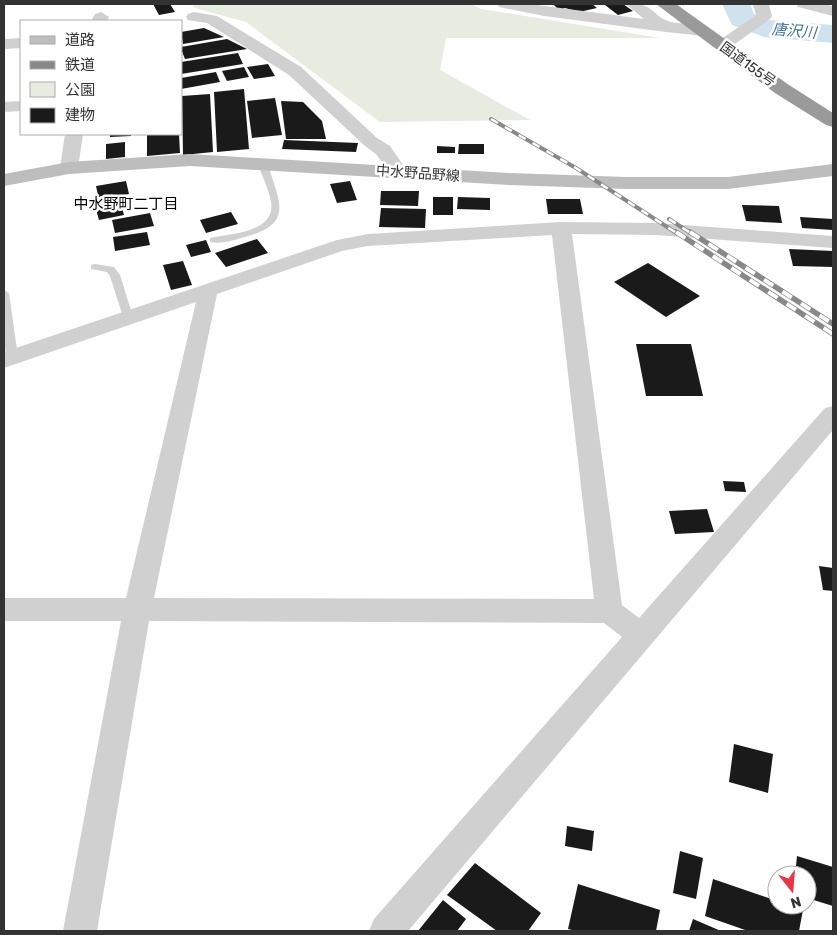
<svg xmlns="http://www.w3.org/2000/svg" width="837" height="935" font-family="Rubik,'Noto Sans JP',sans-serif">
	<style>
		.green { fill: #e6ecdf }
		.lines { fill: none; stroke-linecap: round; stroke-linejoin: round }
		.river { fill: #cfe2ee; fill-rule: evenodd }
		.building { fill: #1a1a1a }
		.lane { fill: #d0d0d0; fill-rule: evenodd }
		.street { fill: #d0d0d0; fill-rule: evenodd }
		.secondary { fill: #bdbdbd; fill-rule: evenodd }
		.highway { fill: #9a9a9a; fill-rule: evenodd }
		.rail-far1-casing { stroke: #888; stroke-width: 4 }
		.rail-casing { stroke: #888; stroke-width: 5.5 }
		.rail-far1 { stroke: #fff; stroke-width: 2.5; stroke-dasharray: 8; stroke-linecap: butt }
		.rail { stroke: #fff; stroke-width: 4; stroke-dasharray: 11; stroke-linecap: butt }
		.labels { text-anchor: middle; stroke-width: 5; stroke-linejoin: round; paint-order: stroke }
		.far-street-label { font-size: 14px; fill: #333; stroke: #fff }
		.far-water-label { font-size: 15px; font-style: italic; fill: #3f7597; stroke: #fff }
		.far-neighbourhood-label { font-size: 15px; fill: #000; stroke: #fff }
	</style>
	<rect width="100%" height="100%" fill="#fff"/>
	<path class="green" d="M 192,4 L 471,4 L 481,9 L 660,38 L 446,38 L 440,70 L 530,120 L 380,122 L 246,22 L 195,8 Z"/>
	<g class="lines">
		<path class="river" d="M 722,4 L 750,4 L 754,14 L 769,20 L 833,25 L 833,43 L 764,37 L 732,25 Z"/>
	</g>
	<path class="building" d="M 153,4 L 170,4 L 175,12 L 159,15 Z
		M 553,4 L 592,4 L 597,8 L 579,12 L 565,8 L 559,10 Z
		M 611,4 L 623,4 L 633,11 L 618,15 L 605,5 Z
		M 204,28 L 224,37 L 183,44 L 181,32 Z
		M 227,39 L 247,49 L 185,59 L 181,49 L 181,47 Z
		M 238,53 L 243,64 L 181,74 L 181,62 Z
		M 268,64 L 275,76 L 254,79 L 247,67 Z
		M 244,67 L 249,77 L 227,81 L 222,71 Z
		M 216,72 L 220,82 L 181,89 L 181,78 Z
		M 244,89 L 249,149 L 217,152 L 214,92 Z
		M 210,94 L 213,152 L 183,155 L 182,96 Z
		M 275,98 L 282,135 L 252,138 L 247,101 Z
		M 281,101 L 303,102 L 322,121 L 326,139 L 286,139 Z
		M 110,134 L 131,134 L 131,136 L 110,137 Z
		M 147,134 L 179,134 L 180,153 L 147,156 Z
		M 284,140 L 358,143 L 356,152 L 282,149 Z
		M 125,142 L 125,157 L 106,159 L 106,144 Z
		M 459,144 L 484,144 L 484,154 L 458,154 Z
		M 437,146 L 455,147 L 455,153 L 437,153 Z
		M 126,181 L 129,194 L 99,200 L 96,186 Z
		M 350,181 L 357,200 L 337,203 L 330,184 Z
		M 381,191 L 419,191 L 418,206 L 380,205 Z
		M 433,197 L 453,197 L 453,215 L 433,215 Z
		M 458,197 L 490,198 L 490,210 L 457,209 Z
		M 546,199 L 580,199 L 583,214 L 548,214 Z
		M 120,201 L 124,215 L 99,220 L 95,206 Z
		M 742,205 L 779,206 L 782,223 L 746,221 Z
		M 381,208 L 426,209 L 425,228 L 379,227 Z
		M 231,212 L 238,224 L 206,233 L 200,220 Z
		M 150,213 L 154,226 L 115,233 L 112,220 Z
		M 800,217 L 833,219 L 833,230 L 802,228 Z
		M 147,232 L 150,245 L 115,251 L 113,237 Z
		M 257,239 L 268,253 L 226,267 L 215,253 Z
		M 206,240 L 211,252 L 191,257 L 186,245 Z
		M 789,249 L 833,251 L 833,267 L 793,266 Z
		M 183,261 L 192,285 L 171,290 L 163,265 Z
		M 648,263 L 700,296 L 666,317 L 614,282 Z
		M 636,344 L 691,344 L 703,396 L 646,396 Z
		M 723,481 L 744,482 L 746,492 L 725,491 Z
		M 707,509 L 714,532 L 675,534 L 669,511 Z
		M 819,566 L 833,568 L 833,591 L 823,590 Z
		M 734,744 L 773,754 L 768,793 L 729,782 Z
		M 567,826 L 594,831 L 592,851 L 565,846 Z
		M 680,851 L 703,858 L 696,899 L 673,893 Z
		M 797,856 L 833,867 L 833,906 L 807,898 L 807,875 L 795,875 Z
		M 475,863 L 541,913 L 528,931 L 497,931 L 447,895 Z
		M 713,879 L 777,901 L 777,905 L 788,905 L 803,910 L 799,931 L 748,931 L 705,916 Z
		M 578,884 L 660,910 L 656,931 L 576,931 L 568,929 Z
		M 443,900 L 466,919 L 457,931 L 418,931 Z
		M 693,919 L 721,931 L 689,931 Z"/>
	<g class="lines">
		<path class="lane" d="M 263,161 L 268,164 C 277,198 296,223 248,236 C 238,239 221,245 210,242 L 210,238 C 231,233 276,233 271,202 C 269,189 262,177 258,164 Z
			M 95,264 L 114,267 L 120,275 L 133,317 L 132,320 L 124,320 L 110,276 L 107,272 L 91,269 L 91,265 Z
			M 4,290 L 9,293 L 18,357 L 12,361 L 6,357 L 4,336 Z"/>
		<path class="street" d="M 497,4 L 530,4 L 644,19 L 626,4 C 656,2 651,17 671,22 C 682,25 705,21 712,31 L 704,36 L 666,32 L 544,16 L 499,7 Z
			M 753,4 L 769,4 L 772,16 L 770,19 L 729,48 L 717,48 L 715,45 L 717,42 L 756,15 Z
			M 796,4 L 822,4 L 833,6 L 833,16 L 798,7 Z
			M 101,12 L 109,17 L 107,21 L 91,21 L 95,14 Z
			M 194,12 L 217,16 L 301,67 L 377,138 L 390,146 L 408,172 L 406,176 L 392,176 L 376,154 L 365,146 L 289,75 L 207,23 L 188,20 L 186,17 L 188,14 Z
			M 21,38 L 21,48 L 4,49 L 4,39 Z
			M 21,101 L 21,111 L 4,112 L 4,102 Z
			M 65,134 L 83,134 L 78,168 L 76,172 L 62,172 L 60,168 Z
			M 561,222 L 656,223 L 833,236 L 833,248 L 656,235 L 572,234 L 622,605 L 639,618 L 825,408 L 833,406 L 833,430 L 408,931 L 369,931 L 374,919 L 622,637 L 604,623 L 149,621 L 97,931 L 63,931 L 121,621 L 4,621 L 4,598 L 126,598 L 196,302 L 4,368 L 4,352 L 337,240 L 368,234 ZM 552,235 L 594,599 L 154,598 L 217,294 L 342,251 L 368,246 Z"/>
		<path class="secondary" d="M 190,154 L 509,173 L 626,177 L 728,177 L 833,164 L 833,176 L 728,189 L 626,189 L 509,185 L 190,166 L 69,174 L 4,186 L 4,174 L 69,162 Z"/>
		<path class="highway" d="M 656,4 L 676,4 L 789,85 L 833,113 L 833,127 L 826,125 L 775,93 Z"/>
		<g class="rail-far1-casing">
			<path id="rail-far1" d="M 491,119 L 576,168 L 678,234
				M 669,219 L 692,234"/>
		</g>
		<g class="rail-casing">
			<path id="rail" d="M 676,232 L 833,334
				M 690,232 L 833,324"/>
		</g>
		<use href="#rail-far1" class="rail-far1"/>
		<use href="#rail" class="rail"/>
	</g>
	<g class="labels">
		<g class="far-street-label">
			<text transform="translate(748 64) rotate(36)" y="5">国道155号</text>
			<text transform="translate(418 173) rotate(4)" y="5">中水野品野線</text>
		</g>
		<g class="far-water-label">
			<text transform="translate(794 31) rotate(5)" y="5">唐沢川</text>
		</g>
		<g class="far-neighbourhood-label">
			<text x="126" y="209">中水野町二丁目</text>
		</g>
	</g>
	<rect width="837" height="935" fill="none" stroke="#333333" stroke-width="10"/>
	<rect x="20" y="20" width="162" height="115" fill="#ffffff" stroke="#adadad"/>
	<rect x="30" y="36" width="25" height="8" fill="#bdbdbd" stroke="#adadad"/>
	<text x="65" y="45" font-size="15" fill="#333333">道路</text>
	<rect x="30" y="61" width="25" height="8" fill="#888888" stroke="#adadad"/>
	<text x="65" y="70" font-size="15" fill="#333333">鉄道</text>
	<rect x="30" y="82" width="25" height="15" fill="#e6ecdf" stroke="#adadad"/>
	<text x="65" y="95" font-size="15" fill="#333333">公園</text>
	<rect x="30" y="108" width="25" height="15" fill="#1a1a1a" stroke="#adadad"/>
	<text x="65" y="120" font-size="15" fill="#333333">建物</text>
	<g transform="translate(792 890) rotate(163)"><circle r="24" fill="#ffffff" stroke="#adadad"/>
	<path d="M0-4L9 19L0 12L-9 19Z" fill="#e63946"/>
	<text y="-8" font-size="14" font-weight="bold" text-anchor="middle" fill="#333333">N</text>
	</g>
</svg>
